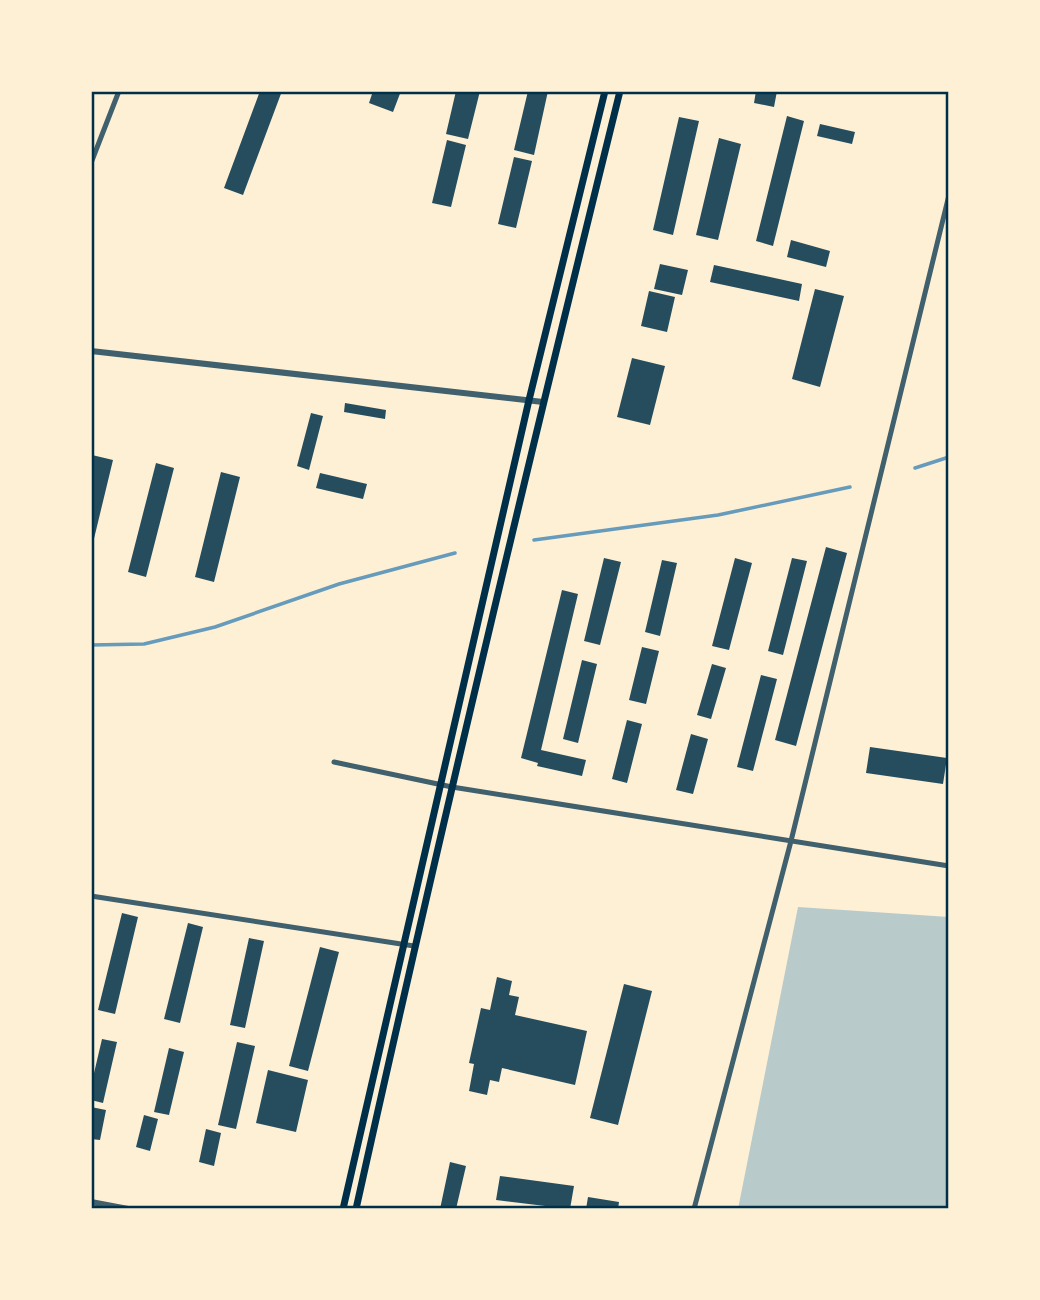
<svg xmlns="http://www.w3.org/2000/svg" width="1040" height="1300" font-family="Montserrat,sans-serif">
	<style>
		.green { fill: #b9caca }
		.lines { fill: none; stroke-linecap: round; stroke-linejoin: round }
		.stream { stroke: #669bbc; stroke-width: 3.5 }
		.building { fill: #264d5e }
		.minor { stroke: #3f606c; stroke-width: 5 }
		.tertiary { stroke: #3f606c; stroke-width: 6 }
		.secondary { stroke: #003049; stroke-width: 7 }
		.neatline { fill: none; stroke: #003049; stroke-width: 2.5 }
	</style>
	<rect width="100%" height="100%" fill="#fdf0d5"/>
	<path class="green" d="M 798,907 L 949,917 L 949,1209 L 738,1209 Z"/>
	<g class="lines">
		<path class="stream" d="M 915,468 L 949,457
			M 534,540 L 718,515 L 850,487
			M 91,645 L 144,644 L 215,627 L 339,584 L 455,553"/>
	</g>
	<path class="building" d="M 260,91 L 282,91 L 243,195 L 224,188 Z
		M 373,91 L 401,91 L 393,112 L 369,103 Z
		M 456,91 L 480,91 L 468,139 L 446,134 Z
		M 528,91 L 548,91 L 534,155 L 514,150 Z
		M 756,91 L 777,91 L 774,107 L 754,103 Z
		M 787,116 L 804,121 L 773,246 L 756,241 Z
		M 679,117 L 699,121 L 673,235 L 653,230 Z
		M 820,124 L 855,132 L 852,144 L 817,136 Z
		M 719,138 L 741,144 L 718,240 L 696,235 Z
		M 447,140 L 466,145 L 451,207 L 432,203 Z
		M 514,157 L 532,161 L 516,228 L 498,224 Z
		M 791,240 L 830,251 L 826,267 L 787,257 Z
		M 660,264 L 688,270 L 682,295 L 654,289 Z
		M 714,265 L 802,284 L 799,301 L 710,282 Z
		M 815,289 L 844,296 L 820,387 L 792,379 Z
		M 649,291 L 675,297 L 667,332 L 641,326 Z
		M 632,358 L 665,366 L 650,425 L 617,417 Z
		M 345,403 L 386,410 L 385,419 L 344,412 Z
		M 311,413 L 323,416 L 309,470 L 297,466 Z
		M 92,455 L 113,460 L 92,547 L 91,460 Z
		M 156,463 L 174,468 L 146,577 L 128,572 Z
		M 221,472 L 240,477 L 214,582 L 195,577 Z
		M 320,473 L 367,484 L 363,499 L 316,488 Z
		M 826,547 L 847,553 L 796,746 L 775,740 Z
		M 604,558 L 621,562 L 600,645 L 584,641 Z
		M 735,558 L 752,563 L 729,650 L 712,646 Z
		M 792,558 L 807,561 L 783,655 L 768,651 Z
		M 662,560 L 677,563 L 660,636 L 645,632 Z
		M 562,590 L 578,594 L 541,750 L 586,760 L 582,776 L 537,766 L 538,763 L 521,758 Z
		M 642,647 L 659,651 L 646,704 L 629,700 Z
		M 582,660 L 597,664 L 578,743 L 563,739 Z
		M 712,664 L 726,668 L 711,719 L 697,715 Z
		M 761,675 L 777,679 L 753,771 L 737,767 Z
		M 627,720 L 642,724 L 627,783 L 612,779 Z
		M 691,734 L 708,739 L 693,794 L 676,790 Z
		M 870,747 L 947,758 L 943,784 L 866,773 Z
		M 122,913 L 138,917 L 115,1014 L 98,1010 Z
		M 188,923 L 203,927 L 180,1023 L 164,1019 Z
		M 249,938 L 264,941 L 245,1028 L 230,1025 Z
		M 320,947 L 339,952 L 308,1071 L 289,1066 Z
		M 497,977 L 512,981 L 509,995 L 519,997 L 515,1015 L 587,1031 L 575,1085 L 502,1068 L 499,1082 L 490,1080 L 487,1095 L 469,1091 L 474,1064 L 469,1063 L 481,1008 L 490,1010 Z
		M 624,984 L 652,991 L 618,1125 L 590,1118 Z
		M 102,1039 L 117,1042 L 103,1103 L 91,1100 L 91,1086 Z
		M 237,1042 L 255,1046 L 236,1129 L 218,1125 Z
		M 169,1048 L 184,1052 L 169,1115 L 154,1112 Z
		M 268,1070 L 308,1080 L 296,1132 L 256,1123 Z
		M 91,1107 L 106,1110 L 100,1140 L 91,1139 Z
		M 144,1115 L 158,1119 L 150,1151 L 136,1147 Z
		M 206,1129 L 221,1133 L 214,1166 L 199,1162 Z
		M 450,1162 L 466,1166 L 456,1209 L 440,1209 Z
		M 500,1176 L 574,1186 L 570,1209 L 496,1200 Z
		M 588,1197 L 619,1202 L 618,1209 L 586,1209 Z"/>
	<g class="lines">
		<path class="minor" d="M 91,163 L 119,91
			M 334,762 L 452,787 L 949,866
			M 91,896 L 414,946
			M 694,1209 L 791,841 L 949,195"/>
		<path class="tertiary" d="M 91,351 L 543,402
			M 91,1202 L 128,1209"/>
		<path class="secondary" d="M 343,1209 L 529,400 L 605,91
			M 356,1209 C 439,835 528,463 620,91"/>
	</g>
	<rect width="1040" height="1300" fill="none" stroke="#fdf0d5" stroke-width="186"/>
	<rect x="93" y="93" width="854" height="1114" class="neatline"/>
</svg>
